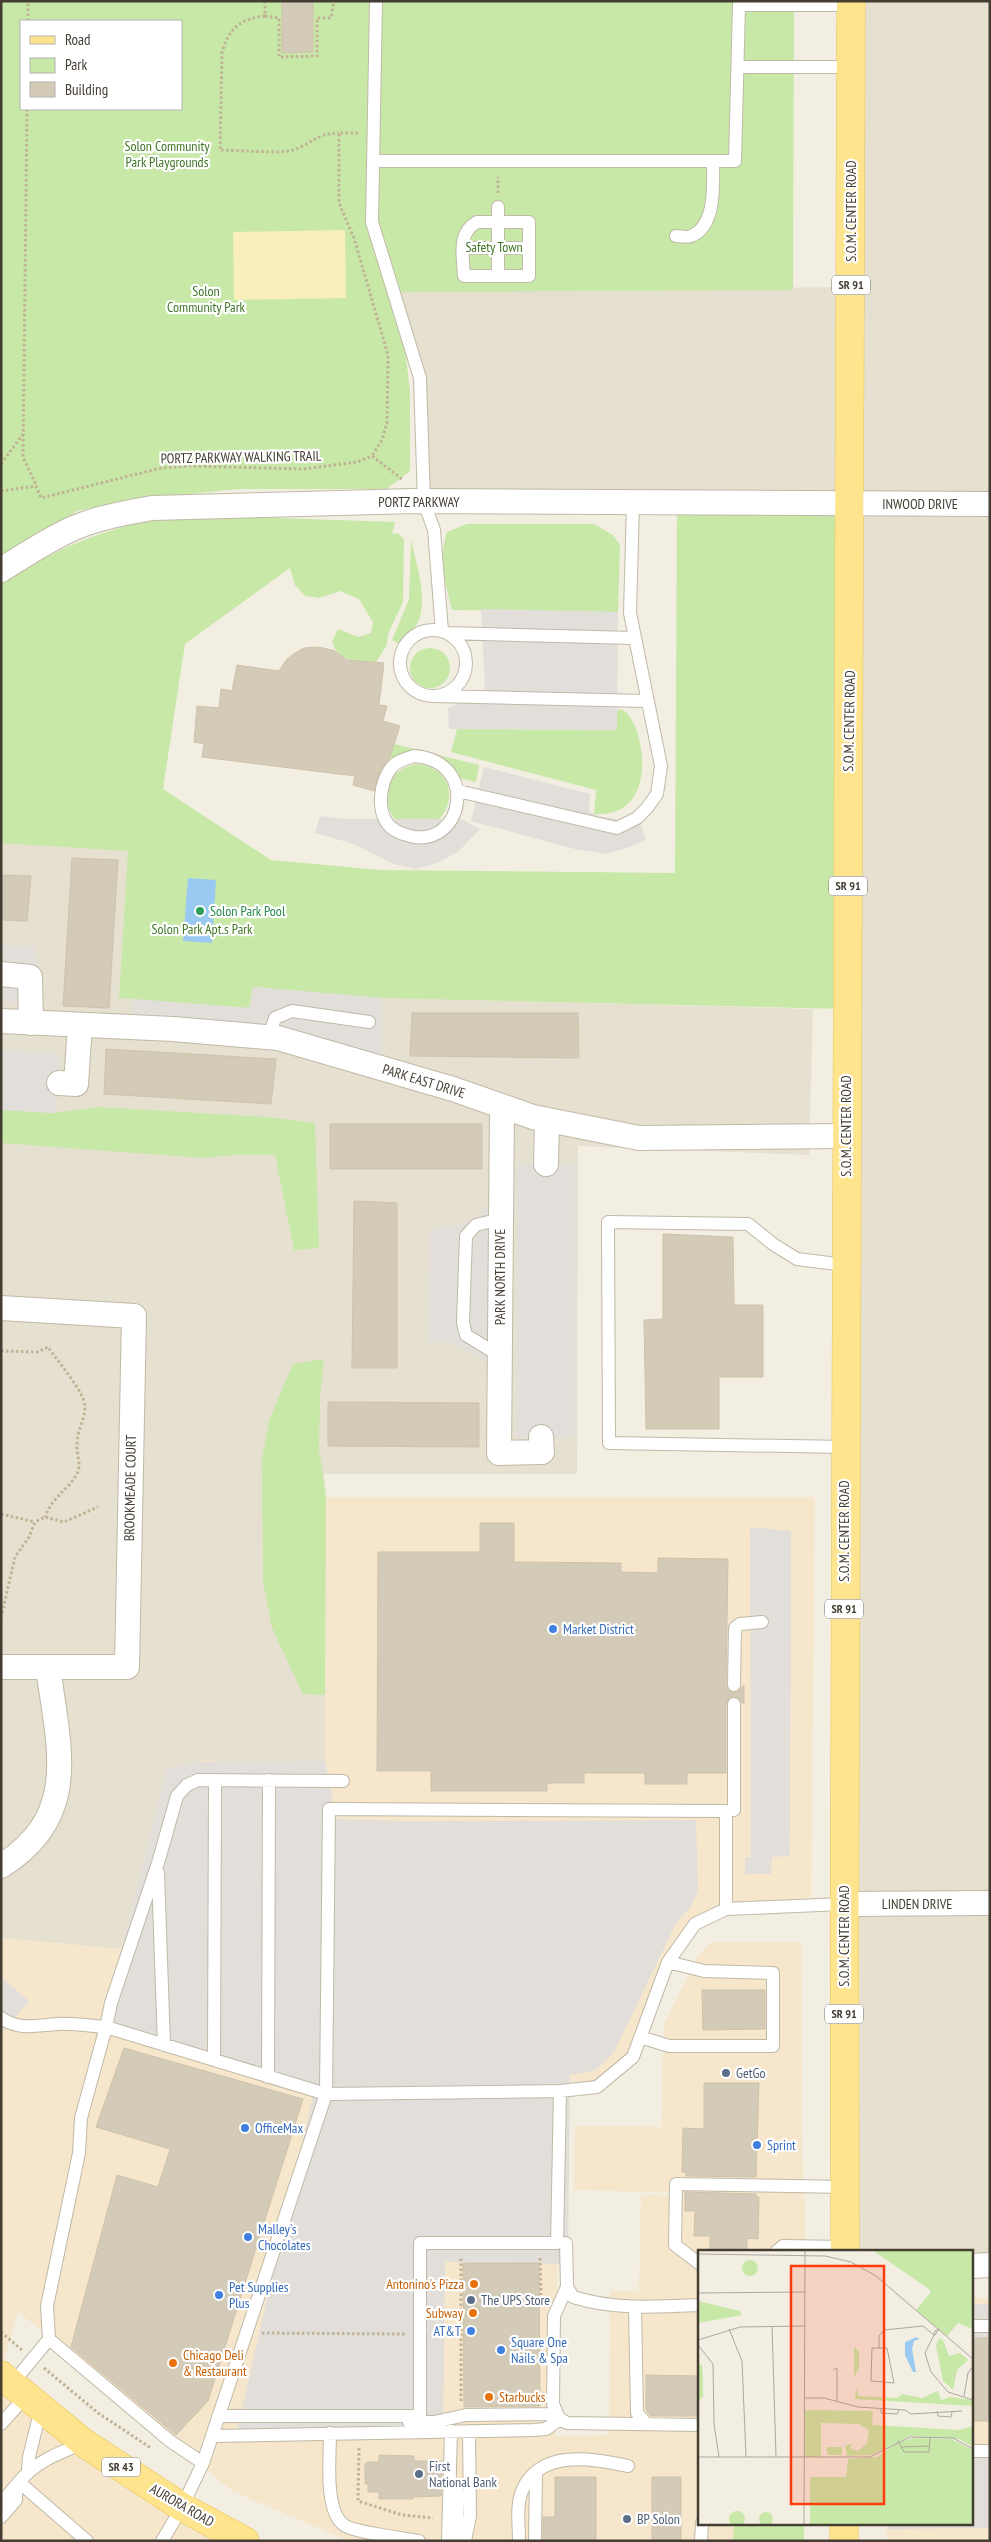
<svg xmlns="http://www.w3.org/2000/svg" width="991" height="2542" font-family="'PT Sans Narrow',sans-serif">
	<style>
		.residential { fill: #e6e0d0 }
		.commercial { fill: #f6e6cb }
		.green { fill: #c8e8a8; fill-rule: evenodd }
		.sand { fill: #f9efba }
		.parking { fill: #e2dfdb }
		.water { fill: #9acaf2 }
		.building { fill: #d3cab7; stroke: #cfc2aa }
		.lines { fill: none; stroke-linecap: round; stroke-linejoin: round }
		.service-casing { stroke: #c0b9a7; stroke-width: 14 }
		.minor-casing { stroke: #c0b9a7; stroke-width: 26 }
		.primary-casing { stroke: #e8c45a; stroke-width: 29 }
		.path { stroke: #c0b395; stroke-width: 3; stroke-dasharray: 2.5 2.5; stroke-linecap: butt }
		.service { stroke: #fff; stroke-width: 12 }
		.minor { stroke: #fff; stroke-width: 24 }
		.primary { stroke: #ffe48e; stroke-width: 28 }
		.leisure-dot { fill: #2e9e5b; stroke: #fff; stroke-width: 2 }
		.shop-dot { fill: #3f7fe0; stroke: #fff; stroke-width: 2 }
		.service-dot { fill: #5c6f8a; stroke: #fff; stroke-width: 2 }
		.food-dot { fill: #e8710a; stroke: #fff; stroke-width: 2 }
		.labels { text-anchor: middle; stroke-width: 4.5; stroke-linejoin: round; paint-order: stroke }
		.shield { fill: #fff; stroke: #7b7770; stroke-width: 1 }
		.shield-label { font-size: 12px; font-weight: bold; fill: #433d32 }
		.park-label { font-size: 14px; fill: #3f7624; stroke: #fff }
		.street-label { font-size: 14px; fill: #433d32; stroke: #fff }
		.leisure-label { font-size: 14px; fill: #27864d; stroke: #fff; text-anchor: start }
		.shop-label { font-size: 14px; fill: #366cbe; stroke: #fff; text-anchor: start }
		.service-label { font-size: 14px; fill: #4e5e75; stroke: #fff; text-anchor: start }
		.food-label { font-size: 14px; fill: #c56008; stroke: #fff; text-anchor: end }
		.inset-road { fill: none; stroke: #aca79c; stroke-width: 1 }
		.view { fill: #ff3c0c; fill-opacity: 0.15; stroke: #ff3c0c; stroke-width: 2.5 }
		.inset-edge { fill: none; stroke: #433d32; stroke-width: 2.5 }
	</style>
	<rect width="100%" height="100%" fill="#f2eee2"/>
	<path class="residential" d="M 851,1 L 990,1 L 990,2266 L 972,2266 L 972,2251 L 845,2251 L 851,504 L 424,502 L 420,378 L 394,292 L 851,287 Z
		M 1,840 L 128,847 L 372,997 L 813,1009 L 809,1155 L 578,1146 L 577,1474 L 324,1474 L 326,1497 L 325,1761 L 199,1762 L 167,1769 L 121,1949 L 1,1938 Z"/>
	<path class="commercial" d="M 326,1497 L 815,1497 L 811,1897 L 726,1909 L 695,1924 L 668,1962 L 633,2057 L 597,2087 L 560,2091 L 555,2436 L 609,2435 L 610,2291 L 639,2291 L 641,2195 L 726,2194 L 574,2190 L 575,2126 L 661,2127 L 664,2024 L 698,1956 L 710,1942 L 801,1942 L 803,2197 L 779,2196 L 805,2198 L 805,2251 L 700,2251 L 700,2523 L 804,2523 L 804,2541 L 349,2541 L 232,2491 L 70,2353 L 18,2312 L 1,2370 L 1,1938 L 121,1949 L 167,1769 L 207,1760 L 238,1764 L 325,1761 Z
		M 972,2298 L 990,2298 L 990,2541 L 887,2541 L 887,2523 L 972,2523 Z
		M 1,2375 L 245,2541 L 1,2541 Z"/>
	<path class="green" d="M 1,1 L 794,1 L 793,290 L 398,292 L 410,391 L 410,471 L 387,489 L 238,489 L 123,501 L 77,511 L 1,564 ZM 21,21 L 181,21 L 181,109 L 21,109 Z
		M 677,503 L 851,504 L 847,1009 L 382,998 L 253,987 L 250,1008 L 119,998 L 128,851 L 1,843 L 1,584 C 59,546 114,524 183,515 L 395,522 L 392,534 L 398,533 L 404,539 L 403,602 L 388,634 L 387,645 L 376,662 C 357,661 339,663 332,642 L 338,629 L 358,637 L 371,633 L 373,622 L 359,599 L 340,591 L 319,598 L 305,596 L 295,585 L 290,568 L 185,644 L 163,789 L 271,860 L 380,870 L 675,873 Z
		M 467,524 L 594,524 L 613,535 L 620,545 L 618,612 L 452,610 C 445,583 438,559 447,532 Z
		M 411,539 C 416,565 432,607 413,630 C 409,635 403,639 398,643 L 392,640 L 409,599 Z
		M410 668a20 20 0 1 1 40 0a20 20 0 1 1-40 0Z
		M 620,709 C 643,713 665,819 594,814 L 596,790 L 451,752 L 457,729 L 617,730 L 617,711 Z
		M 394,744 L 479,765 L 476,782 L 458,778 L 434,756 L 388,765 Z
		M 415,764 C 448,765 460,797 438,821 L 397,822 C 377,799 385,772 415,764 Z
		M 98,1107 L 267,1117 L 315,1123 L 319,1248 L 294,1250 L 275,1155 L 236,1155 L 203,1158 L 1,1143 L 1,1110 L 55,1113 Z
		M 324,1359 L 320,1397 L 319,1449 L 326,1497 L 325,1695 L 303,1694 L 272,1628 L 263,1581 L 262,1459 L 269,1420 L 293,1364 Z
		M 734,2523 L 804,2523 L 804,2541 L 733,2541 Z"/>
	<path class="sand" d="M 345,230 L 346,298 L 234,300 L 233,232 Z"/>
	<path class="parking" d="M 481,609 L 618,612 L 617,730 L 449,729 L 448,708 L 485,690 Z
		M 484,767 L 590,794 L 589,811 L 598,816 L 640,823 L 646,839 L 630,847 L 606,854 L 575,849 L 471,821 Z
		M 320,816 L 346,819 L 461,819 L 480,829 L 458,852 L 437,863 L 416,869 L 394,864 L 354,844 L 315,833 Z
		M 1,945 L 35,948 L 43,1004 L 1,1001 Z
		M 253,987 L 382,998 L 381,1059 L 132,1027 L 133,999 L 249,1008 Z
		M 1,1050 L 60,1054 L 59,1083 L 55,1113 L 1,1110 Z
		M 517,1164 L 575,1164 L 575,1437 L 516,1437 Z
		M 490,1204 L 493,1366 L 451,1342 L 428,1342 L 430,1228 L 456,1227 L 476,1218 Z
		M 750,1527 L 791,1531 L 790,1856 L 772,1857 L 771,1874 L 745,1874 L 745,1857 L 751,1857 Z
		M 325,1761 L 336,1819 L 400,1821 L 696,1820 L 698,1891 L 691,1907 L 676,1923 L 614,2052 L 596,2070 L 570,2075 L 568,2264 L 445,2262 L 443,2437 L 235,2440 L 315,2087 L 113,2024 L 114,1977 L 167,1769 L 199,1762 Z
		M 1,1977 L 29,2001 L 1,2033 Z
		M 972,2304 L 990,2304 L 990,2339 L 972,2339 Z
		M 972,2457 L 990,2457 L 990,2528 L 888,2529 L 888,2523 L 972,2523 Z"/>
	<path class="water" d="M 188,878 L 216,880 L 212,943 L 183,941 Z"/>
	<path class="building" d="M 282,1 L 313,1 L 313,52 L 282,53 Z
		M 319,647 L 335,651 L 347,660 L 384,663 L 379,705 L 387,706 L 383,721 L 400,726 L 390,757 L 380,771 L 374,791 L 353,785 L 355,776 L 202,757 L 204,744 L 194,742 L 197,706 L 219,708 L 221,689 L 232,691 L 237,665 L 279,671 L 287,659 L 295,653 L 304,648 Z
		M 72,858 L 118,860 L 109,1008 L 63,1006 Z
		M 1,875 L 31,876 L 27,921 L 1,920 Z
		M 412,1013 L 578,1013 L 579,1058 L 410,1056 Z
		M 106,1049 L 276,1059 L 271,1104 L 104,1094 Z
		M 330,1124 L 482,1124 L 482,1169 L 330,1169 Z
		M 354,1201 L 397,1203 L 397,1368 L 352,1368 Z
		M 663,1234 L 733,1237 L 734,1305 L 763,1305 L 763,1377 L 719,1377 L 719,1429 L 646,1429 L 644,1320 L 663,1319 Z
		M 328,1402 L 479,1403 L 479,1447 L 328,1446 Z
		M 480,1523 L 514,1523 L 514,1562 L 621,1563 L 621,1572 L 658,1573 L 658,1558 L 728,1559 L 726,1685 L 727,1689 L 733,1693 L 738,1692 L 744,1685 L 744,1704 L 734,1696 L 730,1697 L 726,1704 L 726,1773 L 687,1773 L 687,1784 L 645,1784 L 645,1773 L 584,1773 L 584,1783 L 547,1783 L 547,1791 L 431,1791 L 431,1771 L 377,1771 L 378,1552 L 480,1552 Z
		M 702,1990 L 765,1990 L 765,2029 L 703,2030 Z
		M 124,2048 L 303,2099 L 208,2401 L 176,2435 L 71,2347 L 117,2175 L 158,2187 L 170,2149 L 96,2127 Z
		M 704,2083 L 759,2083 L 756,2177 L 686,2176 L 686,2172 L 682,2172 L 683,2128 L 704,2129 Z
		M 685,2192 L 756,2194 L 756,2197 L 759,2197 L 758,2239 L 747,2238 L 747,2251 L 710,2251 L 710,2236 L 694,2236 L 695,2211 L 685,2211 Z
		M 463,2263 L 539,2263 L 540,2406 L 464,2407 Z
		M 972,2338 L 990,2338 L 990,2421 L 972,2421 Z
		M 646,2375 L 700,2376 L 700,2416 L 651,2416 L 646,2410 Z
		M 379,2455 L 414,2456 L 414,2461 L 442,2461 L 441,2496 L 413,2497 L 413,2499 L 379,2499 L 379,2492 L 368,2492 L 368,2484 L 365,2484 L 365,2464 L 368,2462 L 379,2462 Z
		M 555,2477 L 596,2477 L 596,2541 L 543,2541 L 543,2517 L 555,2517 Z
		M 652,2477 L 681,2477 L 681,2541 L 652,2541 Z"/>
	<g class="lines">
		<g class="service-casing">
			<path id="service" d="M 376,1 L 372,222 L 420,378 L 424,502 L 434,530 L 442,631
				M 739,67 L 851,67
				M 373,161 L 735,161 L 739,5 L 851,5
				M 498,207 L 498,276
				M 477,222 L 529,222 L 529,276 L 464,276 C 463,255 457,233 477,222 Z
				M 676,236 C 680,236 687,238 691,236 C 717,226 713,182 713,161
				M 463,248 L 528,248
				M400 663a33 33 0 1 1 66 0a33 33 0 1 1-66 0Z
				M 447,633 L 633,638
				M 434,696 L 646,701
				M 414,756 C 481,761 463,849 410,836 C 401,834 392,830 387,823 C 377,808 380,783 391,768 C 396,761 405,759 414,756 Z
				M 458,791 L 617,828 L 637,818 L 647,808 L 657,794 L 661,766 L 630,613 L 633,503
				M 269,1037 L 275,1018 L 292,1011 L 369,1022
				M 500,1356 L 466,1335 L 463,1323 L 466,1236 L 476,1225 L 501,1219
				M 845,1447 L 609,1443 L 608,1222 L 748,1224 L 773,1244 L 797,1259 L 845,1265
				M 734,1685 L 735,1628 L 740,1624 L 762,1622
				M 734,1704 L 734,1810
				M 158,1873 L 164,2045
				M 1,2018 C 20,2031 37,2025 58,2024 C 73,2023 90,2026 106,2027 L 111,2003 L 158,1863 L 177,1796 L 187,1785 L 198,1780 L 343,1781
				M 640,2037 L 669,2046 L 773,2046 L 773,1973 L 704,1971 L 668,1962
				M 214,2060 L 215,1780
				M 268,2077 L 269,1780
				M 566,2243 L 567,2287 L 573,2297 C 614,2310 658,2307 700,2305
				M 777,2251 L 783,2246 L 845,2247
				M 700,2264 L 675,2245 L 676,2184 L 845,2187
				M 567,2287 L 554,2316 L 553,2404 L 559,2418 L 567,2423 L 700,2425
				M 635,2307 L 637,2413 L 647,2424
				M 972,2326 L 990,2326
				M 49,2339 L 170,2441 L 203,2463
				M 12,2384 L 49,2339 L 47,2306 L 79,2153 L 81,2118 L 106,2027 L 326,2094 L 329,1809 L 726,1811 L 726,1909
				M 218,2416 L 420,2416 L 420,2243 L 557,2243 L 560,2091
				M 409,2422 L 434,2422 L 466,2415 L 557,2414
				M 1,2424 L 26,2396
				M 330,2433 C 330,2457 324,2511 344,2525 C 352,2532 404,2538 419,2541
				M 212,2436 L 534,2430 L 546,2429 L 560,2419
				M 972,2451 L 990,2451
				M 28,2470 L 29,2457 L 41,2408
				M 19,2482 C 36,2461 59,2453 84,2443
				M 1,2503 L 19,2482 L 87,2541
				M 1,2517 L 16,2500 L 16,2486
				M 162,2541 L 182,2507 L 203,2463 L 326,2094 L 560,2091 L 597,2087 L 633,2057 L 668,1962 L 695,1924 L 726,1909 L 843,1904
				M 448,2541 L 451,2431
				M 457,2541 L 458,2493
				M 465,2541 L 470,2516 L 469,2431
				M 519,2541 C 519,2525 516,2506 522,2491 C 540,2448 593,2459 628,2466
				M 535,2541 L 536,2472
				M 701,2541 L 702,2523"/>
		</g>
		<g class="minor-casing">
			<path id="minor" d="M 1,570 C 25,555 49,539 74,528 C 99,517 126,513 152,508 L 414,501 L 990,504
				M 1,974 L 30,977 L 31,1023
				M 1,1021 L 173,1029 L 278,1038 L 453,1089 L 533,1117 L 639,1138 L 845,1136
				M 59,1083 L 76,1084 L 80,1025
				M 502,1106 L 499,1453 L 542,1452 L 541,1437
				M 546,1164 L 547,1120
				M 1,1308 L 134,1316 L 127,1667 L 1,1667
				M 1,1866 C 82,1816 58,1746 48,1667
				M 843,1904 L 990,1903
				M 972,2266 L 990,2265"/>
		</g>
		<g class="primary-casing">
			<path id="primary" d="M 845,2251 C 842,1501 851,751 851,1
				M 1,2375 L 84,2443 L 182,2507 L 245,2541
				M 844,2541 L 844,2523"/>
		</g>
		<path class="path" d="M 265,1 L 265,16 C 240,19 230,27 222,52 L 220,150 C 235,150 281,154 293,150 C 312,144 317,133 339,133
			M 265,16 L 279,18 L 279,57 L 317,56 L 317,18 L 331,18 L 334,1
			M 28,21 L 28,1
			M 27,109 L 23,457 L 36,485
			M 358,133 L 339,133 L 339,203 L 354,238 L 388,355 L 387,423 L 382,440 L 372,456
			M 498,193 L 498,177
			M 1,464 L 23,434
			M 1,491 L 36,486 L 41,498 L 161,468 L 190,466 L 304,469 L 357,462 L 372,456 L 403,480
			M 1,1351 L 37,1352 L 48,1347 C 57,1361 84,1391 85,1406 C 85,1419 77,1431 77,1444 C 76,1454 82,1464 77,1474 C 67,1491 52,1497 45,1517
			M 1,1514 L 35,1522
			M 1,1618 L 15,1557 L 29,1537 L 35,1522 L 45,1517 L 64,1522 L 98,1507
			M 540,2258 L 541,2295
			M 1,2332 L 22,2350
			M 262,2333 L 405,2334
			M 434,2335 L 460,2336
			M 44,2368 L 98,2413 L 151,2448
			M 461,2401 L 461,2258
			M 359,2448 L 358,2501 L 402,2515 L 433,2518"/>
		<use href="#service" class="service"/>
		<use href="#minor" class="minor"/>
		<use href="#primary" class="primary"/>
	</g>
	<circle class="leisure-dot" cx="200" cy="911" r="5"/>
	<g class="shop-dot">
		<circle cx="553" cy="1629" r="5"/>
		<circle cx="245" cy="2128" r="5"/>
		<circle cx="757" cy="2145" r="5"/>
		<circle cx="248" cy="2237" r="5"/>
		<circle cx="219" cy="2295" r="5"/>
		<circle cx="471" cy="2331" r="5"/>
		<circle cx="501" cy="2350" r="5"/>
	</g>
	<g class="service-dot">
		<circle cx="726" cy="2073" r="5"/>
		<circle cx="471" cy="2300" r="5"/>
		<circle cx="419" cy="2474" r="5"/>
		<circle cx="627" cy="2519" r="5"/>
	</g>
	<g class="food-dot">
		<circle cx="474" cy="2284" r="5"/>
		<circle cx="473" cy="2313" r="5"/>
		<circle cx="173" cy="2363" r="5"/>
		<circle cx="489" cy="2397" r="5"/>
	</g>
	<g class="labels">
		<g class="shield">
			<rect x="832" y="275.5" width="38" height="19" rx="4"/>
			<rect x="829" y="876.5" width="38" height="19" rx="4"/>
			<rect x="825" y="1599.5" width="38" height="19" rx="4"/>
			<rect x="825" y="2004.5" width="38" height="19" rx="4"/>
			<rect x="102" y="2457.5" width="38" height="19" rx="4"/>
		</g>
		<g class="shield-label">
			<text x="851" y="289">SR 91</text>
			<text x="848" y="890">SR 91</text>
			<text x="844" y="1613">SR 91</text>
			<text x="844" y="2018">SR 91</text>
			<text x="121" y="2471">SR 43</text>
		</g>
		<g class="park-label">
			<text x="167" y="151">Solon Community<tspan x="167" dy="16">Park Playgrounds</tspan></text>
			<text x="494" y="252">Safety Town</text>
			<text x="206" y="296">Solon<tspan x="206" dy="16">Community Park</tspan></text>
			<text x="202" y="934">Solon Park Apt.s Park</text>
		</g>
		<g class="street-label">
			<text transform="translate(851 211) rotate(-90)" y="5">S.O.M. CENTER ROAD</text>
			<text transform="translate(241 457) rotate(-1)" y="5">PORTZ PARKWAY WALKING TRAIL</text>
			<text x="419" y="507">PORTZ PARKWAY</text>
			<text x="920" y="509">INWOOD DRIVE</text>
			<text transform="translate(849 721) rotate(-89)" y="5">S.O.M. CENTER ROAD</text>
			<text transform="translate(424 1081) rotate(17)" y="5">PARK EAST DRIVE</text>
			<text transform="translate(846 1126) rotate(-90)" y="5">S.O.M. CENTER ROAD</text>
			<text transform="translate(500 1277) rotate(-90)" y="5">PARK NORTH DRIVE</text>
			<text transform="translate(130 1488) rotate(-89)" y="5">BROOKMEADE COURT</text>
			<text transform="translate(844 1531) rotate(-90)" y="5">S.O.M. CENTER ROAD</text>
			<text x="917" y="1909">LINDEN DRIVE</text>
			<text transform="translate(844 1936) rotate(-90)" y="5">S.O.M. CENTER ROAD</text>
			<text transform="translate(182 2505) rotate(30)" y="5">AURORA ROAD</text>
		</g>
		<g class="leisure-label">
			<text x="210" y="916">Solon Park Pool</text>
		</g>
		<g class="shop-label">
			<text x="563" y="1634">Market District</text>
			<text x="255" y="2133">OfficeMax</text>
			<text x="767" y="2150">Sprint</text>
			<text x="258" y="2234">Malley's<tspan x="258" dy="16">Chocolates</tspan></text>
			<text x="229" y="2292">Pet Supplies<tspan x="229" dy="16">Plus</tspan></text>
			<text x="461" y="2336" text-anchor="end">AT&amp;T</text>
			<text x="511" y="2347">Square One<tspan x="511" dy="16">Nails &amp; Spa</tspan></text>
		</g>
		<g class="service-label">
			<text x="736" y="2078">GetGo</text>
			<text x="481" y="2305">The UPS Store</text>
			<text x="429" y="2471">First<tspan x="429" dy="16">National Bank</tspan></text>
			<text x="637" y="2524">BP Solon</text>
		</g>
		<g class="food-label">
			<text x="464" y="2289">Antonino's Pizza</text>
			<text x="463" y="2318">Subway</text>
			<text x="183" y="2360" text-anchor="start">Chicago Deli<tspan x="183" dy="16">&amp; Restaurant</tspan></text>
			<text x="499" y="2402" text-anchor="start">Starbucks</text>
		</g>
	</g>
	<g transform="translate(698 2250)">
		<rect width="275" height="275" fill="#f2eee2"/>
		<path d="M 174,0 L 275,0 L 275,79 L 260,73 L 249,86 L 218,60 L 233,42 L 231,39 ZM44 18a8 8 0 1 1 16 0a8 8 0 1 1-16 0ZM 0,51 L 42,61 L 44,65 L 0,73 ZM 241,88 L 245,90 L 251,106 L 262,103 L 270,110 L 259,120 L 255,140 L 245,131 L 238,96 ZM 156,96 L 161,102 L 161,118 L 156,127 ZM 0,113 L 4,116 L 5,130 L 5,146 L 0,152 ZM 158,137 L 160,146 L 199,148 L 204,144 L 224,148 L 240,141 L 243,150 L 252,147 L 275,150 L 275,156 L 157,149 ZM 107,160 L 175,161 L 174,175 L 261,180 L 275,176 L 275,197 L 261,189 L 212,186 L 174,205 L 149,206 L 147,196 L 154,193 L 152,198 L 159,201 L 169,194 L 171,180 L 161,174 L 123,173 L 123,207 L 106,207 ZM 217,188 L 253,189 L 275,200 L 275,275 L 112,275 L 112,227 L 148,227 L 150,209 L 179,207 L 199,192 ZM 128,197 L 144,197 L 144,205 L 130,205 ZM31 269a8 8 0 1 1 16 0a8 8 0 1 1-16 0ZM61 269a7 7 0 1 1 14 0a7 7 0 1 1-14 0Z" fill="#c8e8a8"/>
		<path d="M 219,87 L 221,89 L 216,91 L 214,99 L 218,122 L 215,122 L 207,105 L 207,92 Z" fill="#9acaf2"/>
		<path class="inset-road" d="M 0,4 L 127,6 L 153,12 L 178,26 L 275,109M 0,43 L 107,42M 74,76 L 78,207M 31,79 L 44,111 L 48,207M 241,79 L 237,85 L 236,85 L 237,81 ZM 0,90 L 42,77 L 107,76M 0,95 L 15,114 L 16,174 L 21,207M 174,98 L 189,98 L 196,133 L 173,131 ZM 181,98 L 181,86 L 186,80 L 225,76 L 236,85 L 227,103 L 233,122 L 250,142 L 275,150M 135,120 L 139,118 L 139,151M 266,146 L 270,123 L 275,116M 107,148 L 126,148 L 160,157 L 207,160 L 213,164 L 264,161M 183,159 L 183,163 L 199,164 L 201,160M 239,161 L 240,166 L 253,167 L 254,162M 200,191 L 206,202 L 231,202 L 232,188M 203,197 L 232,196M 0,207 L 172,207 L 212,187 L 255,188 L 275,199M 106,275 L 107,0"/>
		<path class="view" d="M 93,16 L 186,16 L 186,254 L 93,254 Z"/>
		<rect width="275" height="275" class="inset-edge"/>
	</g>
	<rect width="991" height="2542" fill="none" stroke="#433d32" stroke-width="5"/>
	<rect x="20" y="20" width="162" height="90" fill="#ffffff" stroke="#b4b1ad"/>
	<rect x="30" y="36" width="25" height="8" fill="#ffe48e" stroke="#b4b1ad"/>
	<text x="65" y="45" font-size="15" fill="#433d32">Road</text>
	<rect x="30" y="58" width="25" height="15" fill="#c8e8a8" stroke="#b4b1ad"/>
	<text x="65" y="70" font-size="15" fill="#433d32">Park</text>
	<rect x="30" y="82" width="25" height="15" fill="#d3cab7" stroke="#b4b1ad"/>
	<text x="65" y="95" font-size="15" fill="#433d32">Building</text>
</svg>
